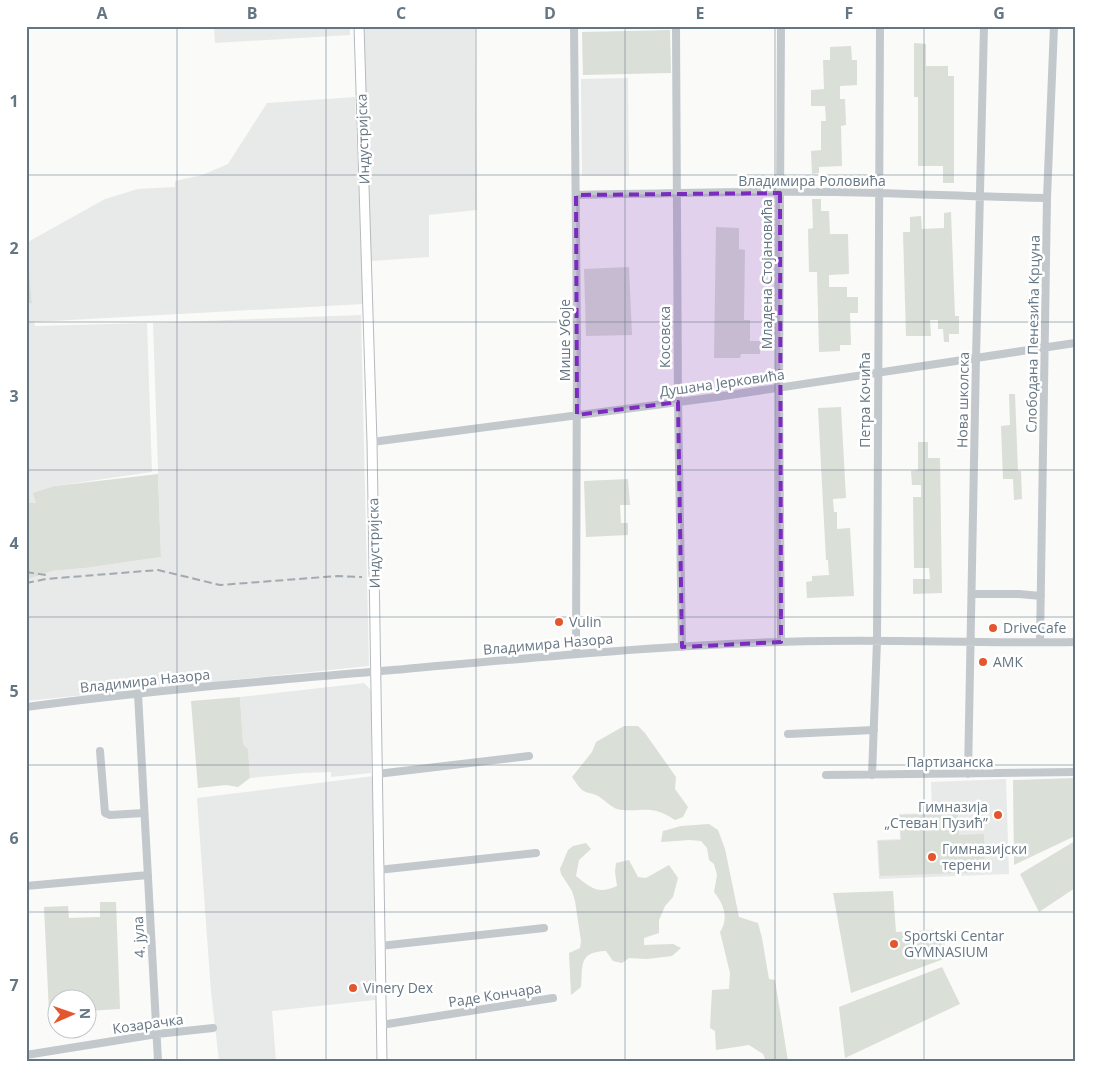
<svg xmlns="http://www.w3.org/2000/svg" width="1101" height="1087" font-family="'Open Sans',sans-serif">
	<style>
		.built { fill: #e8e9e9 }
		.green { fill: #dadfd7 }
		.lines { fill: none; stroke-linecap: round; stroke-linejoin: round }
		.major-casing { stroke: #b5babe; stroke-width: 11 }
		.minor { stroke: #c3c8cc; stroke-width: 8 }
		.major { stroke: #fff; stroke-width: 9 }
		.rail { stroke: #a2aab0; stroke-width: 2; stroke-dasharray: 8 4; stroke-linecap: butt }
		.marked { fill: #7b2cbf; fill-opacity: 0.2; stroke: #7b2cbf; stroke-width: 4; stroke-dasharray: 10 6; stroke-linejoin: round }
		.grid { fill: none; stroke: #657683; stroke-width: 1; stroke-opacity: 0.55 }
		.poi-dot { fill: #e4572e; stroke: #fff; stroke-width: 2 }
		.labels { text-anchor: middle; stroke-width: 5; stroke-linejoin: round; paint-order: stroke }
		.street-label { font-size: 14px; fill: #657683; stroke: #fff }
		.poi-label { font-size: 14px; fill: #657683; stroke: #fff; text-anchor: start }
		.neatline { fill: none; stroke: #657683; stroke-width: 2 }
		.grid-label { font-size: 16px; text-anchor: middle; font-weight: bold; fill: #657683 }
	</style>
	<rect width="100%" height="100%" fill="#fafaf8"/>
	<path class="built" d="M 214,26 L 350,26 L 350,35 L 215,43 Z
		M 364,26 L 475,26 L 477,210 L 429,215 L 429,257 L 371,261 Z
		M 628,78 L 629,176 L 582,176 L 581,79 Z
		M 355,97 L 363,304 L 34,322 L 35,326 L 147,323 L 152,472 L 55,486 L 36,503 L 26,502 L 26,304 L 32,303 L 26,243 L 105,199 L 138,189 L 175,187 L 175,181 L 202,175 L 228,164 L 267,103 Z
		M 361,315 L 369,666 L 26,701 L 26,580 L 52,571 L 85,568 L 161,557 L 153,323 Z
		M 364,683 L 372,691 L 371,773 L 331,777 L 331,772 L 303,773 L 250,778 L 248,750 L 243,744 L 240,697 Z
		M 374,776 L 375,1000 L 272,1011 L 276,1061 L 219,1061 L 211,992 L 197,798 Z
		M 1006,779 L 1009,874 L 879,879 L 877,840 L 900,839 L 899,814 L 932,813 L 931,782 Z"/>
	<path class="green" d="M 670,30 L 671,73 L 583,75 L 582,32 Z
		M 914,43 L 926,44 L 926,66 L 948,66 L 948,76 L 954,76 L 954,183 L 943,183 L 943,166 L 918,166 L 918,97 L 914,97 Z
		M 851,46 L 852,60 L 857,60 L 857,85 L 840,86 L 840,99 L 845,99 L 846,125 L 841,126 L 842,166 L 819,167 L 819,173 L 812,174 L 811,151 L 821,150 L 821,121 L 826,121 L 825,106 L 811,106 L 811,90 L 824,89 L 823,60 L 830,60 L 830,47 Z
		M 812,199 L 821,199 L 821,211 L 829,211 L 830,234 L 848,234 L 849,274 L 829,275 L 829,287 L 847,287 L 847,297 L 858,297 L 858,313 L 850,313 L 851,345 L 840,345 L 840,351 L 819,352 L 817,272 L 809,272 L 808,229 L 813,228 Z
		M 951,212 L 955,316 L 959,316 L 959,334 L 949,334 L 949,342 L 944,342 L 943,329 L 938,329 L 938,320 L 930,320 L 931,336 L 906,336 L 903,232 L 910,232 L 910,217 L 921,216 L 922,229 L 944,228 L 944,213 Z
		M 716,227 L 739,228 L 739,249 L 745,250 L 744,320 L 750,320 L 750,341 L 761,341 L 760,354 L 741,354 L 740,358 L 714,358 Z
		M 26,243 L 32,303 L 26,304 Z
		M 629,267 L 632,335 L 586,336 L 584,269 Z
		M 1009,394 L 1015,394 L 1018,471 L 1021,471 L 1022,499 L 1014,500 L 1013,479 L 1003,479 L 1001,426 L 1010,425 Z
		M 841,407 L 846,498 L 833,499 L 834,512 L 837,512 L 837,529 L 850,528 L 854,596 L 807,598 L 806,582 L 812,581 L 812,576 L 829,575 L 828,560 L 826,560 L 818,408 Z
		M 918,442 L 928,442 L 928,458 L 940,458 L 942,593 L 913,594 L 913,579 L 930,579 L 929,568 L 914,568 L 913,497 L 921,497 L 921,485 L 912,485 L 911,471 L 918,470 Z
		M 158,474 L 161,557 L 85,568 L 52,571 L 26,580 L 26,502 L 36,503 L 33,493 L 55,486 Z
		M 628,479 L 630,505 L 620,505 L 621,523 L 628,523 L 628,535 L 586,537 L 584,481 Z
		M 240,697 L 243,744 L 248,749 L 250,778 L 238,787 L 226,785 L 198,788 L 191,701 Z
		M 624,726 L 638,726 L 645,733 L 676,777 L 675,789 L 688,807 L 683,817 L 675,820 C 650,804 647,812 622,810 C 612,810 605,799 596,795 C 591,793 585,793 581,789 C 578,786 575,781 572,777 L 592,752 L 596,742 Z
		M 1075,778 L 1075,836 L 1014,865 L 1013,780 Z
		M 958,813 L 959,835 L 984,834 L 985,872 L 880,876 L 878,841 L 901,840 L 900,815 Z
		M 709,824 L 718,830 L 725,849 L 739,917 L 758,923 L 762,938 L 769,979 L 775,980 L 788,1061 L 766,1061 L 763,1054 L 749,1045 L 716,1050 L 715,1031 L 710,1028 L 712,990 L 729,989 L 730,973 L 720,932 C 729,919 724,904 714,892 L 717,875 L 714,864 L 709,860 L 707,848 L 701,841 L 690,840 L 661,842 L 663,831 L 681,826 Z
		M 1075,841 L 1075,888 L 1039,912 L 1020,874 Z
		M 586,843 L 591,849 L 579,860 L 576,876 C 591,888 598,895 617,886 L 615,872 L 616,863 L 629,860 L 638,877 L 646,878 L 669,865 L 678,878 L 673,897 L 665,906 L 659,920 L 659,933 L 644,938 L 644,945 L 673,944 L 681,948 L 672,956 L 647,959 L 629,958 L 622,963 L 613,961 L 606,951 C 578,952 583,965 581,987 L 571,995 L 569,953 L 580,948 L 581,941 L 575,901 L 572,891 L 561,874 L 560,869 L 568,850 L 573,846 Z
		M 893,891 L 896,932 L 936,930 L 952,956 L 851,993 L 833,893 Z
		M 100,902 L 116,902 L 120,1009 L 88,1011 L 88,1000 L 58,1000 L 57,1012 L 49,1012 L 44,907 L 68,906 L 69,918 L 100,917 Z
		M 942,967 L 960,1004 L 845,1058 L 839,1007 Z"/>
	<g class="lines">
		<g class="major-casing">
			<path id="major" d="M 359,26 L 372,442 L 382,1061"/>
		</g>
		<path class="minor" d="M 574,26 L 577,335 L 576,654
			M 676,26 L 678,402 L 682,647
			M 576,195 C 677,193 779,190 880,193 C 936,195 992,197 1047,198
			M 372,442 L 717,397 L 1075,343
			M 972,594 L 1019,594 L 1041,596
			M 781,642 L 779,388 L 781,26
			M 1040,642 L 1047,198 L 1054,26
			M 138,694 L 158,1061
			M 26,707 C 152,690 279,680 405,669 C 529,658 654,646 779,642 C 877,638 976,644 1075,642
			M 788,734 L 874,730
			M 100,751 L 105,813 L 110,815 L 144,813
			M 377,774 L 529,756
			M 968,774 L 976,358 L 984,26
			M 826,775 L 1075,772
			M 872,775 L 877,641 L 880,26
			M 378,870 L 536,853
			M 26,886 L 148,875
			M 380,946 L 544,928
			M 381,1025 L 553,998
			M 26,1055 L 157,1034 L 213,1028"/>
		<use href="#major" class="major"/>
		<path class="rail" d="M 26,572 L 46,575
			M 26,583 L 46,579 L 158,570 L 220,585 L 337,576 L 362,577"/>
	</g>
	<path class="marked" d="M 780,193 L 781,642 L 682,647 L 678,402 L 577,415 L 576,195 Z"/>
	<path class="grid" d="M 177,26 L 177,1061M 326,26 L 326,1061M 476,26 L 476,1061M 625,26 L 625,1061M 775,26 L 775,1061M 924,26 L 924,1061M 26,175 L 1075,175M 26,322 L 1075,322M 26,470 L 1075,470M 26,617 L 1075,617M 26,765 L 1075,765M 26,912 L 1075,912"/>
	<g class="poi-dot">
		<circle cx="559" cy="622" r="5"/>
		<circle cx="993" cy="628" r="5"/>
		<circle cx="983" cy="662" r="5"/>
		<circle cx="998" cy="815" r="5"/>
		<circle cx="932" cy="857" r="5"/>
		<circle cx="894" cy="944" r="5"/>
		<circle cx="353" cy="988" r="5"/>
	</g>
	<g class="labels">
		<g class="street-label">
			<text transform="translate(363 139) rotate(-92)" y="5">Индустријска</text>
			<text x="812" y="186">Владимира Роловића</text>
			<text transform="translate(767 274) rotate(-90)" y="5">Младена Стојановића</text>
			<text transform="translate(1033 334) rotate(-89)" y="5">Слободана Пенезића Крцуна</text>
			<text transform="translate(665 337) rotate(-90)" y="5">Косовска</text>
			<text transform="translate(565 340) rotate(-90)" y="5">Мише Убоје</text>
			<text transform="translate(722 383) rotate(-8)" y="5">Душана Јерковића</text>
			<text transform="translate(865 400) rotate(-90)" y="5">Петра Кочића</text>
			<text transform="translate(963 400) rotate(-89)" y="5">Нова школска</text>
			<text transform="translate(374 543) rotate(-91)" y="5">Индустријска</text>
			<text transform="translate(548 644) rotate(-5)" y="5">Владимира Назора</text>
			<text transform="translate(145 681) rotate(-6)" y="5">Владимира Назора</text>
			<text x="950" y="767">Партизанска</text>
			<text transform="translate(139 937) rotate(-93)" y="5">4. јула</text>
			<text transform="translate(495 995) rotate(-9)" y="5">Раде Кончара</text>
			<text transform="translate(148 1024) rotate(-8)" y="5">Козарачка</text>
		</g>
		<g class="poi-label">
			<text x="569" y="627">Vulin</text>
			<text x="1003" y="633">DriveCafe</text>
			<text x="993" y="667">АМК</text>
			<text x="988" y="812" text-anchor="end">Гимназија<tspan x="988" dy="16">„Стеван Пузић”</tspan></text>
			<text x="942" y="854">Гимназијски<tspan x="942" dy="16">терени</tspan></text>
			<text x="904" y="941">Sportski Centar<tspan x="904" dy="16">GYMNASIUM</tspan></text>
			<text x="363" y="993">Vinery Dex</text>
		</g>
	</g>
	<rect width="1101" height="1087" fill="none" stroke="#ffffff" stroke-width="55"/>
	<g transform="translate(72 1014) rotate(88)"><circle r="24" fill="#ffffff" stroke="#c1c8cd"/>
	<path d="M0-4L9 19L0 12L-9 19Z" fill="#e4572e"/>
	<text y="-8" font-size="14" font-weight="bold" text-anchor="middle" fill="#657683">N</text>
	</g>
	<rect x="28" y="28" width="1046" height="1032" class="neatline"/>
	<g class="grid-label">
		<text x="102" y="19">A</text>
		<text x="252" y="19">B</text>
		<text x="401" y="19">C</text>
		<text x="550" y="19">D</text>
		<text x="700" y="19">E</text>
		<text x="849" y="19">F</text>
		<text x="999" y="19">G</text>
		<text x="14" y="107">1</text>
		<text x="14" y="254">2</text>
		<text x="14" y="402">3</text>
		<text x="14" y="549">4</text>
		<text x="14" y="697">5</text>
		<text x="14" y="844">6</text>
		<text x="14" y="991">7</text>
	</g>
</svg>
